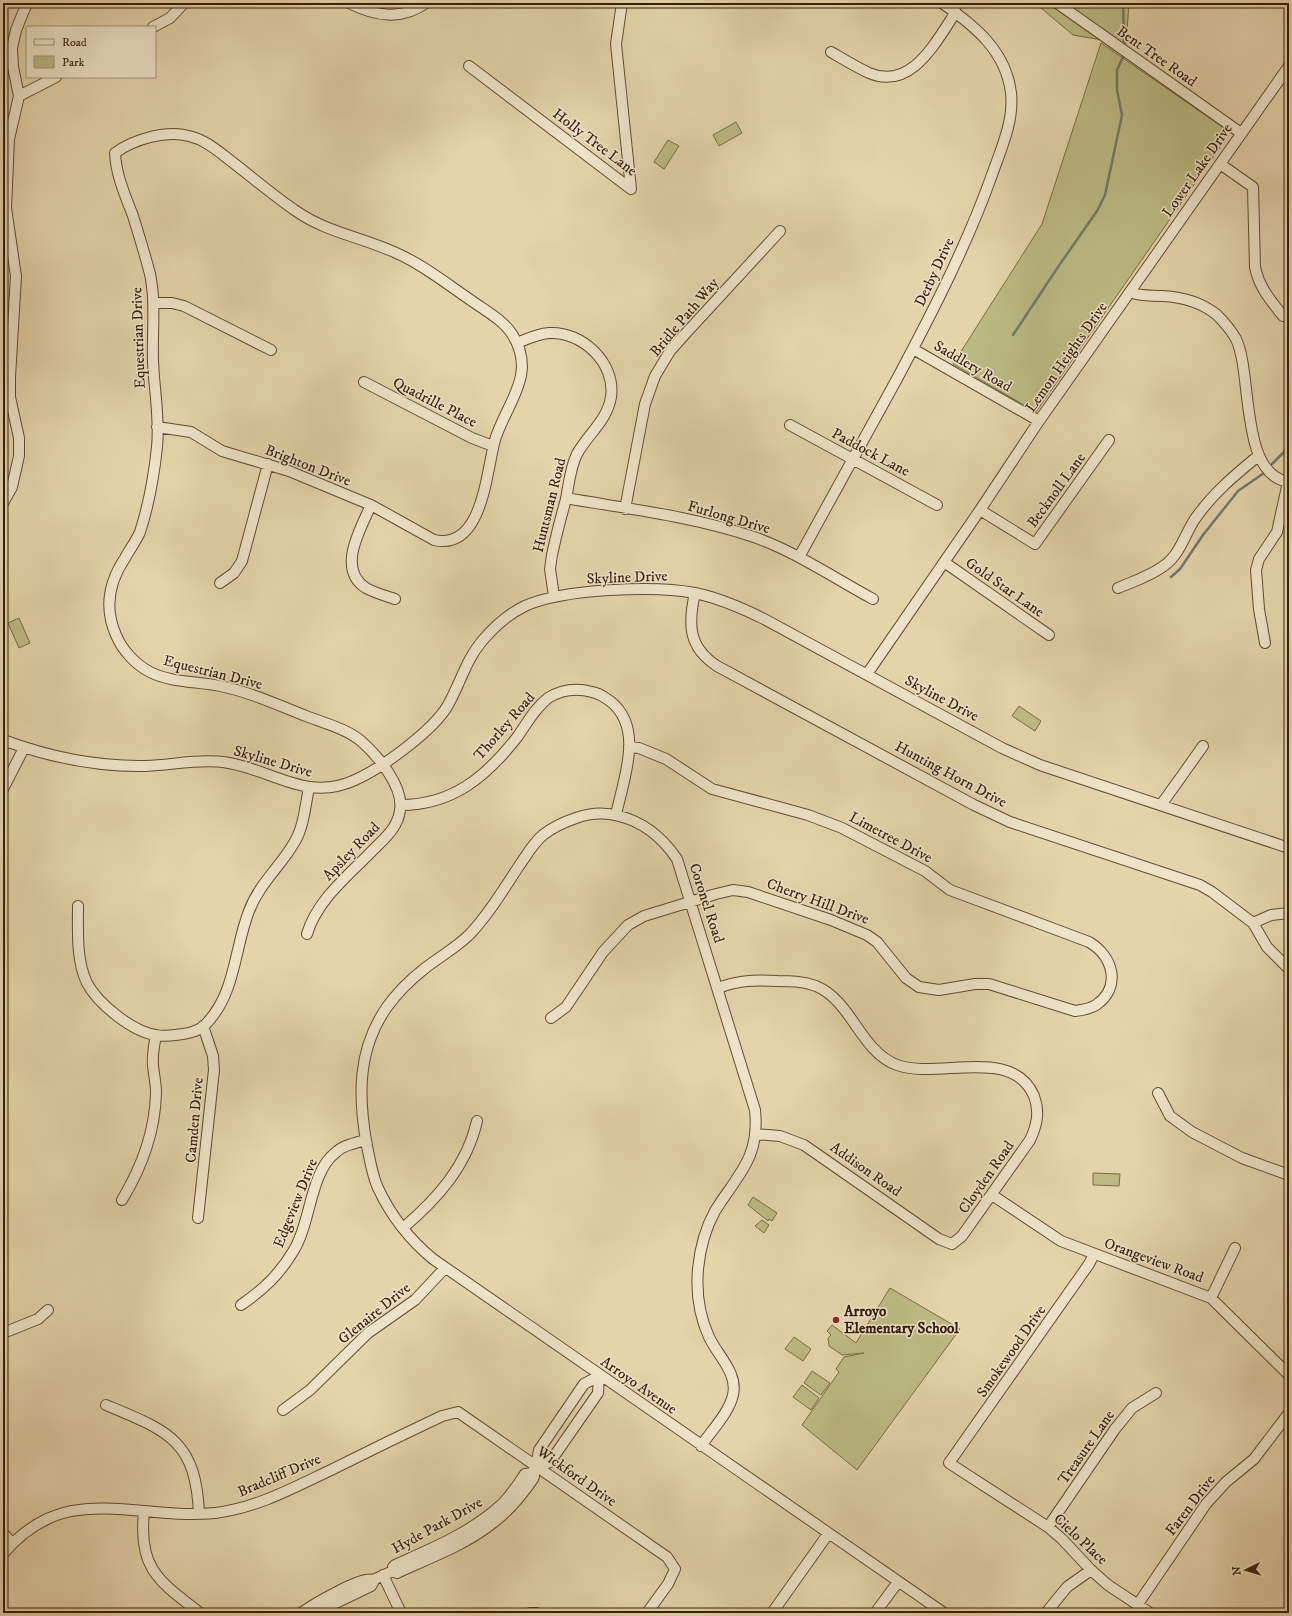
<svg xmlns="http://www.w3.org/2000/svg" width="1292" height="1616" font-family="'IM FELL DW Pica',serif">
	<style>
		.green { fill: #bcba83; stroke: #7a6c46 }
		.lines { fill: none; stroke-linecap: round; stroke-linejoin: round }
		.stream { stroke: #71796d; stroke-width: 2.5 }
		.minor-casing { stroke: #634b31; stroke-width: 12 }
		.minor { stroke: #ede3c8; stroke-width: 10 }
		.poi-dot { fill: #8f2418; stroke: #ede3c8; stroke-width: 1.5 }
		.labels { text-anchor: middle; stroke-width: 3; stroke-linejoin: round; paint-order: stroke }
		.street-label { font-size: 15px; fill: #381d09; stroke: #ede3c8 }
		.poi-label { font-size: 15px; font-weight: bold; fill: #381d09; stroke: #ede3c8; text-anchor: start }
	</style>
	<rect width="100%" height="100%" fill="#e4d4aa"/>
	<filter id="stains"><feTurbulence type="fractalNoise" baseFrequency=".005" numOctaves="4"/><feColorMatrix values="0 0 0 0 .2 0 0 0 0 .09 0 0 0 0 .02 0 0 0 .5 -.17"/></filter>
	<radialGradient id="worn" r=".72"><stop offset=".6" stop-color="#630" stop-opacity="0"/><stop offset="1" stop-color="#630" stop-opacity=".3"/></radialGradient>
	<path class="green" d="M 1035,3 L 1129,3 L 1126,44 L 1073,35 Z
		M 1101,43 L 1224,128 L 1225,140 L 1036,412 L 953,364 L 1042,224 Z
		M 736,122 L 742,133 L 719,146 L 713,135 Z
		M 668,140 L 679,146 L 664,169 L 654,162 Z
		M 19,618 L 30,643 L 19,648 L 8,623 Z
		M 1019,706 L 1041,721 L 1035,731 L 1012,716 Z
		M 1093,1173 L 1120,1174 L 1119,1186 L 1093,1185 Z
		M 753,1197 L 777,1213 L 772,1221 L 769,1219 L 768,1221 L 748,1205 Z
		M 762,1220 L 769,1225 L 764,1233 L 755,1226 Z
		M 890,1288 L 960,1329 L 857,1470 L 802,1425 L 839,1372 L 836,1369 L 844,1357 L 864,1353 L 842,1355 L 829,1346 L 828,1338 L 831,1335 L 827,1331 L 832,1325 L 856,1343 Z
		M 794,1337 L 811,1349 L 803,1361 L 785,1349 Z
		M 812,1371 L 830,1383 L 821,1395 L 804,1383 Z
		M 802,1385 L 819,1398 L 811,1410 L 793,1397 Z"/>
	<g class="lines">
		<path class="stream" d="M 1123,3 L 1124,43
			M 1013,335 L 1058,267 L 1097,211 L 1105,195 L 1122,115 L 1117,90 L 1117,70 L 1123,57
			M 1272,464 L 1283,453 L 1289,443
			M 1171,577 L 1180,569 L 1203,535 L 1238,491 L 1264,473"/>
		<g class="minor-casing">
			<path id="minor" d="M 349,3 C 375,16 401,21 426,3
				M 622,3 L 616,44 L 631,189
				M 1057,3 L 1241,133
				M 153,27 L 170,18 L 184,3
				M 831,52 C 843,59 856,67 869,73 C 912,91 936,41 956,12
				M 469,66 L 631,189
				M 19,96 L 56,77
				M 1220,164 L 1253,187 L 1255,267 C 1259,287 1270,300 1283,316
				M 1130,292 C 1141,297 1152,295 1163,296 C 1183,297 1201,302 1217,315 C 1224,322 1231,330 1236,339 C 1253,374 1239,475 1289,482
				M 153,303 L 172,303 L 184,306 L 271,350
				M 517,343 C 527,339 537,334 549,333 C 582,331 616,363 611,397 C 607,421 588,434 577,454 C 570,468 569,484 566,499 C 561,517 556,536 552,555 L 550,569 L 554,596
				M 913,349 L 1039,421
				M 364,382 L 472,438 L 493,446
				M 790,425 L 937,505
				M 157,427 L 191,432 L 222,451 L 289,471 L 371,505 L 434,540 C 483,551 486,472 495,440 C 506,403 538,375 512,334 C 503,320 486,311 472,301 C 447,284 422,264 394,252 C 361,237 326,232 296,211 C 274,196 253,178 231,161 C 218,151 206,140 189,136 C 166,130 134,139 115,153 C 116,175 125,195 133,216 C 139,235 145,255 150,274 C 156,302 152,332 153,361 C 154,389 160,418 157,447 C 154,476 149,504 140,532 C 136,541 130,549 125,558 C 109,582 104,608 116,635 C 122,650 136,665 150,672 C 172,683 197,681 220,686 C 250,692 278,705 306,716 C 324,723 347,729 361,741 C 378,756 404,787 400,810 C 398,828 384,839 372,851 C 348,876 317,900 307,934
				M 566,498 C 628,509 691,516 751,536 C 793,550 834,578 873,599
				M 3,503 L 12,487 L 19,456 L 19,438 L 10,397 L 10,377 L 16,276 L 6,208 L 9,139 L 19,96 L 13,67 L 12,48 L 16,30 L 27,3
				M 371,505 C 361,528 336,569 366,588 C 375,593 386,596 395,599
				M 625,509 L 645,404 L 655,376 L 670,351 L 687,332 L 780,231
				M 980,510 L 1035,544 L 1109,440
				M 799,557 C 832,497 865,437 898,377 C 933,311 968,243 993,172 C 1002,147 1014,120 1011,93 C 1006,51 975,26 942,3
				M 944,562 L 1049,635
				M 220,583 L 234,573 L 242,561 L 268,464
				M 1118,588 C 1134,581 1151,576 1165,565 C 1180,554 1185,534 1195,519 C 1212,494 1235,475 1258,456
				M 695,593 C 688,624 688,647 717,666 L 974,805 L 1010,822 L 1200,885 L 1212,892 L 1253,923
				M 1265,643 L 1259,609 L 1256,570 L 1259,559 L 1277,532 L 1288,482
				M 867,674 L 980,510 L 1039,421 L 1289,66
				M 3,740 C 49,757 97,767 146,766 C 172,765 197,759 223,762 C 271,768 305,803 355,780 C 382,768 434,730 448,705 C 460,684 466,660 482,641 C 494,627 508,614 525,606 C 562,589 655,585 695,593 C 719,598 742,608 764,619 L 1002,748 L 1040,765 L 1289,848
				M 3,789 L 24,748
				M 401,805 C 453,805 487,776 518,736 C 527,723 535,708 548,698 C 561,690 577,688 592,692 C 599,693 604,697 610,701 C 645,728 623,780 616,815
				M 1161,805 L 1203,746
				M 78,906 C 78,931 76,960 87,983 C 98,1004 133,1032 156,1035 C 165,1037 174,1035 183,1034 C 190,1033 200,1030 205,1025 C 236,994 234,949 249,911 C 259,884 280,867 294,843 C 304,827 305,806 309,788
				M 1289,913 L 1271,915 L 1253,923 L 1267,947 L 1289,969
				M 718,988 C 739,980 754,980 777,981 C 790,981 803,981 816,986 C 852,1001 860,1051 897,1065 C 938,1080 1012,1045 1034,1096 C 1040,1112 1037,1125 1030,1140 L 962,1236 L 952,1244 L 939,1239 L 804,1145 L 780,1136 L 756,1134
				M 551,1018 L 566,1007 L 603,952 L 628,925 L 644,916 L 716,894 L 733,890 L 748,892 L 831,920 L 867,935 L 877,942 L 906,978 L 919,987 L 939,990 L 975,984 L 989,984 L 1075,1011 C 1083,1010 1090,1009 1096,1005 C 1122,987 1113,956 1089,942 L 950,890 L 925,871 L 842,828 L 808,815 L 712,789 L 666,759 L 639,748 L 629,747
				M 1158,1093 L 1170,1116 L 1192,1132 L 1242,1158 L 1289,1175
				M 992,1195 L 1061,1241 L 1211,1298 L 1289,1375
				M 122,1200 C 142,1167 155,1132 156,1093 C 156,1084 154,1075 153,1066 C 152,1056 154,1045 156,1035
				M 198,1218 L 214,1070 L 213,1056 L 203,1026
				M 403,1228 C 437,1199 467,1166 477,1121
				M 1094,1254 L 1089,1264 L 949,1463 L 1048,1527 L 1062,1539 L 1091,1570 L 1108,1585 L 1150,1613
				M 1211,1298 L 1235,1248
				M 241,1305 C 264,1289 280,1274 294,1250 C 311,1222 310,1173 335,1153 C 343,1145 355,1143 366,1140
				M 3,1333 L 38,1319 L 48,1310
				M 106,1405 C 168,1431 196,1440 199,1514
				M 283,1410 L 310,1390 L 368,1333 L 415,1300 L 445,1268
				M 701,1446 C 711,1431 729,1413 733,1395 C 738,1373 718,1356 709,1337 C 700,1317 696,1292 698,1269 C 700,1249 705,1229 715,1211 C 738,1174 760,1158 755,1110 L 677,859 C 662,837 644,822 619,816 C 604,812 590,813 576,818 C 564,822 553,827 543,835 C 533,843 526,856 519,866 C 503,890 489,914 470,934 C 456,948 439,957 424,969 C 410,980 397,993 387,1007 C 357,1050 358,1097 367,1146 C 370,1160 372,1175 378,1188 C 391,1216 410,1240 433,1259 L 944,1613
				M 533,1471 L 536,1467 L 539,1450 L 584,1384 L 599,1376 L 598,1393 L 550,1462 L 536,1467
				M 144,1512 C 138,1569 159,1581 200,1613
				M 1048,1527 L 1115,1429 L 1132,1408 L 1156,1393
				M 3,1533 L 12,1543
				M 3,1554 C 66,1479 134,1521 215,1513 C 257,1508 295,1487 333,1469 C 369,1451 406,1433 442,1416 L 458,1412 L 667,1557 L 675,1569 L 668,1584 L 647,1613
				M 383,1575 L 401,1613
				M 373,1580 L 393,1571 L 397,1573 C 429,1558 466,1545 494,1522 C 510,1510 522,1495 533,1479 L 534,1476 L 532,1473 L 525,1474 C 518,1484 510,1497 501,1505 C 472,1532 431,1549 395,1565 L 393,1567 L 393,1571
				M 1138,1604 L 1206,1504 L 1226,1482 L 1254,1459 L 1289,1413
				M 301,1613 C 311,1606 364,1574 373,1580 L 373,1583 L 371,1586 L 315,1613
				M 530,1613 L 537,1613
				M 772,1613 L 828,1534
				M 875,1613 L 898,1582
				M 1046,1613 L 1067,1587 L 1091,1570"/>
		</g>
		<use href="#minor" class="minor"/>
	</g>
	<circle class="poi-dot" cx="836" cy="1320" r="4"/>
	<g class="labels">
		<g class="street-label">
			<text transform="translate(1157 56) rotate(35)" y="5">Bent Tree Road</text>
			<text transform="translate(595 142) rotate(37)" y="5">Holly Tree Lane</text>
			<text transform="translate(1197 170) rotate(-55)" y="5">Lower Lake Drive</text>
			<text transform="translate(934 272) rotate(-65)" y="5">Derby Drive</text>
			<text transform="translate(684 317) rotate(-50)" y="5">Bridle Path Way</text>
			<text transform="translate(138 338) rotate(-92)" y="5">Equestrian Drive</text>
			<text transform="translate(1066 357) rotate(-55)" y="5">Lemon Heights Drive</text>
			<text transform="translate(973 366) rotate(30)" y="5">Saddlery Road</text>
			<text transform="translate(435 402) rotate(27)" y="5">Quadrille Place</text>
			<text transform="translate(871 452) rotate(28)" y="5">Paddock Lane</text>
			<text transform="translate(308 465) rotate(21)" y="5">Brighton Drive</text>
			<text transform="translate(1056 490) rotate(-54)" y="5">Becknoll Lane</text>
			<text transform="translate(549 505) rotate(-76)" y="5">Huntsman Road</text>
			<text transform="translate(729 517) rotate(16)" y="5">Furlong Drive</text>
			<text transform="translate(627 577) rotate(-2)" y="5">Skyline Drive</text>
			<text transform="translate(1005 587) rotate(35)" y="5">Gold Star Lane</text>
			<text transform="translate(213 672) rotate(14)" y="5">Equestrian Drive</text>
			<text transform="translate(942 698) rotate(28)" y="5">Skyline Drive</text>
			<text transform="translate(504 726) rotate(-49)" y="5">Thorley Road</text>
			<text transform="translate(273 761) rotate(16)" y="5">Skyline Drive</text>
			<text transform="translate(951 774) rotate(28)" y="5">Hunting Horn Drive</text>
			<text transform="translate(891 837) rotate(28)" y="5">Limetree Drive</text>
			<text transform="translate(351 851) rotate(-46)" y="5">Apsley Road</text>
			<text transform="translate(818 901) rotate(20)" y="5">Cherry Hill Drive</text>
			<text transform="translate(707 903) rotate(72)" y="5">Coronel Road</text>
			<text transform="translate(194 1120) rotate(-85)" y="5">Camden Drive</text>
			<text transform="translate(866 1169) rotate(35)" y="5">Addison Road</text>
			<text transform="translate(986 1177) rotate(-55)" y="5">Cloyden Road</text>
			<text transform="translate(295 1203) rotate(-68)" y="5">Edgeview Drive</text>
			<text transform="translate(1154 1260) rotate(20)" y="5">Orangeview Road</text>
			<text transform="translate(374 1313) rotate(-39)" y="5">Glenaire Drive</text>
			<text transform="translate(1011 1351) rotate(-55)" y="5">Smokewood Drive</text>
			<text transform="translate(639 1385) rotate(35)" y="5">Arroyo Avenue</text>
			<text transform="translate(1086 1447) rotate(-55)" y="5">Treasure Lane</text>
			<text transform="translate(279 1475) rotate(-23)" y="5">Bradcliff Drive</text>
			<text transform="translate(577 1476) rotate(35)" y="5">Wickford Drive</text>
			<text transform="translate(1190 1505) rotate(-53)" y="5">Faren Drive</text>
			<text transform="translate(437 1525) rotate(-29)" y="5">Hyde Park Drive</text>
			<text transform="translate(1081 1539) rotate(43)" y="5">Cielo Place</text>
		</g>
		<g class="poi-label">
			<text x="844" y="1316">Arroyo<tspan x="844" dy="17">Elementary School</tspan></text>
		</g>
	</g>
	<rect width="1292" height="1616" fill="none" stroke="#e4d4aa" stroke-width="16"/>
	<rect x="4" y="4" width="1284" height="1608" fill="none" stroke="#381d09" stroke-width="2"/>
	<rect x="8" y="8" width="1276" height="1600" fill="none" stroke="#381d09"/>
	<rect x="26" y="26" width="130" height="52" fill="#ede3c8" stroke="#a5947c"/>
	<rect x="34" y="39" width="20" height="6" fill="#ede3c8" stroke="#a5947c"/>
	<text x="62" y="46" font-size="12" fill="#381d09">Road</text>
	<rect x="34" y="56" width="20" height="12" fill="#bcba83" stroke="#a5947c"/>
	<text x="62" y="66" font-size="12" fill="#381d09">Park</text>
	<g transform="translate(1246 1570) rotate(265)" stroke="#ede3c8" stroke-width="3" paint-order="stroke">
	<path d="M0-3L7 15L0 10L-7 15Z" fill="#381d09"/>
	<text y="-6" font-size="11" font-weight="bold" text-anchor="middle" fill="#381d09">N</text>
	</g>
	<rect width="100%" height="100%" filter="url(#stains)"/>
	<rect width="100%" height="100%" fill="url(#worn)"/>
</svg>
